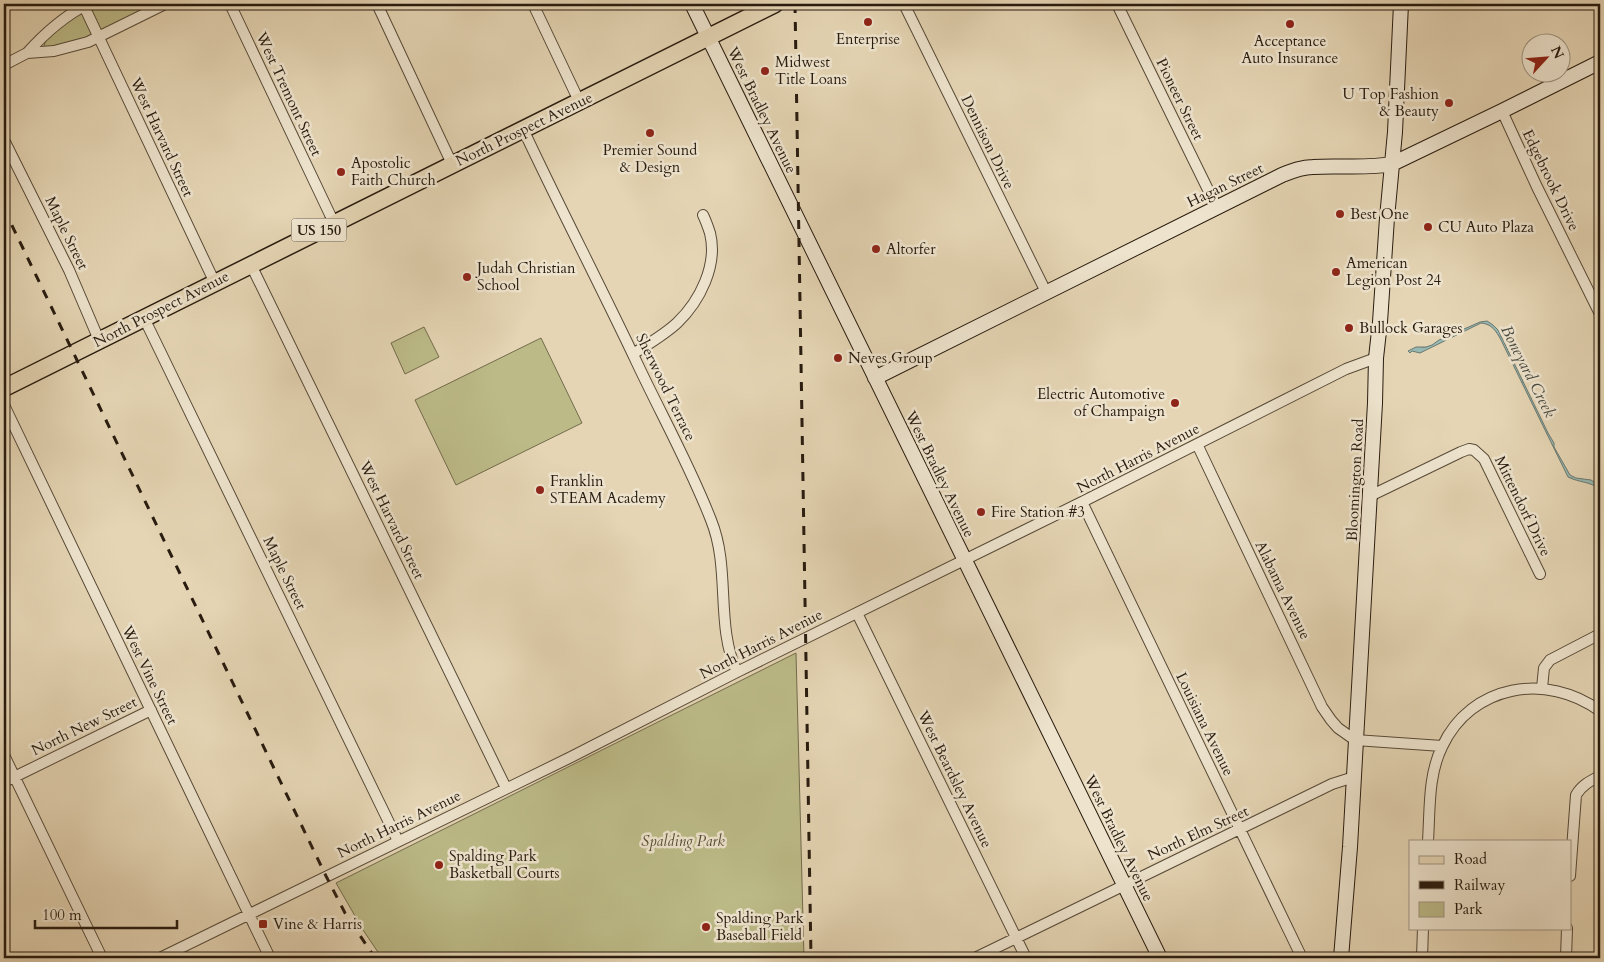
<svg xmlns="http://www.w3.org/2000/svg" width="1604" height="962" font-family="Cardo,serif">
	<style>
		.green { fill: #bcbb88; stroke: #726b4c }
		.water { fill: url(#water-ripples); stroke: #6b7971 }
		.lines { fill: none; stroke-linecap: round; stroke-linejoin: round }
		.street-casing { stroke: #574a38; stroke-width: 12 }
		.secondary-casing { stroke: #281b0f; stroke-width: 16 }
		.primary-casing { stroke: #281b0f; stroke-width: 19 }
		.street { stroke: #eee4ce; stroke-width: 10 }
		.secondary { stroke: #eee4ce; stroke-width: 14 }
		.primary { stroke: #e5d5b4; stroke-width: 16 }
		.rail { stroke: #281b0f; stroke-width: 3; stroke-dasharray: 9 9; stroke-linecap: butt }
		.poi-dot { fill: #8f2418; stroke: #eee4ce; stroke-width: 2 }
		.labels { text-anchor: middle; stroke-width: 5; stroke-linejoin: round; paint-order: stroke }
		.shield { fill: #eee4ce; stroke: #635748; stroke-width: 1 }
		.shield-label { font-size: 14px; font-weight: bold; fill: #281b0f }
		.poi-label { font-size: 15px; fill: #281b0f; stroke: #eee4ce; text-anchor: start }
		.street-label { font-size: 15px; fill: #281b0f; stroke: #eee4ce }
		.park-label { font-size: 15px; font-style: italic; fill: #544b33; stroke: #eee4ce }
		.water-label { font-size: 16px; font-style: italic; fill: #494a40; stroke: #eee4ce }
	</style>
	<defs>
		<pattern id="water-ripples" width="26" height="14" patternUnits="userSpaceOnUse" patternTransform="scale(1.25)"><rect width="26" height="14" fill="#97b8b3"/><path d="M2 4q2-2 4 0t4 0M15 11q2-2 4 0t4 0" fill="none" stroke="#7b9590"/></pattern>
	</defs>
	<rect width="100%" height="100%" fill="#e5d5b4"/>
	<filter id="stains"><feTurbulence type="fractalNoise" baseFrequency=".004" numOctaves="4"/><feColorMatrix values="0 0 0 0 .2 0 0 0 0 .09 0 0 0 0 .02 0 0 0 .5 -.17"/></filter>
	<radialGradient id="worn" r=".72"><stop offset=".6" stop-color="#630" stop-opacity="0"/><stop offset="1" stop-color="#630" stop-opacity=".3"/></radialGradient>
	<path class="green" d="M 98,4 L 157,4 L 83,39 L 69,44 L 46,48 L 44,46 C 47,30 85,11 98,4 Z
		M 424,327 L 439,357 L 405,374 L 391,343 Z
		M 541,338 L 582,423 L 456,485 L 415,400 Z
		M 796,653 L 804,958 L 382,958 L 363,930 L 336,883 Z"/>
	<path class="water" d="M 1487,321 L 1493,325 L 1498,330 L 1548,433 L 1554,443 L 1554,447 L 1570,475 L 1576,478 L 1591,480 L 1600,486 L 1600,489 C 1589,481 1580,483 1568,477 L 1501,340 C 1496,331 1492,324 1481,323 L 1420,353 L 1412,351 L 1410,353 L 1408,351 L 1416,347 L 1426,347 L 1432,345 L 1439,340 L 1480,322 Z"/>
	<g class="lines">
		<g class="street-casing">
			<path id="street" d="M 83,4 L 215,283
				M 230,4 L 334,223
				M 377,4 L 452,164
				M 533,4 L 579,101
				M 904,4 L 1046,292
				M 1117,4 L 1217,208
				M 27,53 C 45,33 64,16 88,4
				M 4,65 L 27,53 L 54,51 L 88,42 L 165,4
				M 1502,111 L 1537,187 L 1600,314
				M 523,129 C 560,208 600,285 637,363 C 662,416 690,466 711,520 C 731,569 715,625 737,672
				M 4,140 L 69,270 L 99,340
				M 251,265 L 506,788
				M 144,318 L 398,841
				M 633,354 C 648,344 664,335 677,323 C 700,301 718,265 710,233 C 708,227 706,221 703,215
				M 4,405 L 270,958
				M 1197,444 L 1322,707 L 1331,720 L 1338,728 L 1355,740 L 1442,746
				M 1370,496 L 1461,452 L 1469,449 L 1474,450 L 1484,459 L 1540,574
				M 1082,502 L 1302,958
				M 857,613 L 1026,958
				M 1542,688 L 1544,668 L 1550,660 L 1600,634
				M 4,755 L 102,958
				M 4,782 L 151,710
				M 1428,841 C 1430,810 1428,775 1442,747 C 1471,684 1547,672 1600,711
				M 1570,876 L 1576,795 C 1582,785 1590,781 1600,776
				M 160,958 L 571,757 L 737,672 L 1082,502 L 1346,369 L 1376,358
				M 975,958 L 1332,784 L 1354,777
				M 1422,958 L 1423,928
				M 1566,958 L 1567,928"/>
		</g>
		<g class="secondary-casing">
			<path id="secondary" d="M 692,4 L 1160,958
				M 875,378 L 1282,175 C 1292,171 1302,167 1313,167 C 1339,165 1365,169 1392,164 L 1502,111 L 1600,62
				M 1341,958 L 1350,847 L 1375,403 L 1376,358 L 1380,322 L 1387,218 L 1395,132 L 1401,4"/>
		</g>
		<g class="primary-casing">
			<path id="primary" d="M 4,388 L 775,4"/>
		</g>
		<use href="#street" class="street"/>
		<use href="#secondary" class="secondary"/>
		<use href="#primary" class="primary"/>
		<path class="rail" d="M 795,4 L 811,958
			M 4,209 L 326,876 L 345,913 L 375,958"/>
	</g>
	<g class="poi-dot">
		<circle cx="868" cy="22" r="5"/>
		<circle cx="1290" cy="24" r="5"/>
		<circle cx="765" cy="71" r="5"/>
		<circle cx="1449" cy="103" r="5"/>
		<circle cx="650" cy="133" r="5"/>
		<circle cx="341" cy="172" r="5"/>
		<circle cx="1340" cy="214" r="5"/>
		<circle cx="1428" cy="227" r="5"/>
		<circle cx="876" cy="249" r="5"/>
		<circle cx="1336" cy="272" r="5"/>
		<circle cx="467" cy="277" r="5"/>
		<circle cx="1349" cy="328" r="5"/>
		<circle cx="838" cy="358" r="5"/>
		<circle cx="1175" cy="403" r="5"/>
		<circle cx="540" cy="490" r="5"/>
		<circle cx="981" cy="512" r="5"/>
		<circle cx="439" cy="865" r="5"/>
		<rect x="258" y="919" width="10" height="10" rx="2.5"/>
		<circle cx="706" cy="927" r="5"/>
	</g>
	<g class="labels">
		<rect class="shield" x="291.5" y="218.5" width="55" height="23" rx="4"/>
		<g class="shield-label">
			<text x="319" y="235">US 150</text>
		</g>
		<g class="poi-label">
			<text x="868" y="44" text-anchor="middle">Enterprise</text>
			<text x="1290" y="46" text-anchor="middle">Acceptance<tspan x="1290" dy="17">Auto Insurance</tspan></text>
			<text x="775" y="67">Midwest<tspan x="775" dy="17">Title Loans</tspan></text>
			<text x="1439" y="99" text-anchor="end">U Top Fashion<tspan x="1439" dy="17">&amp; Beauty</tspan></text>
			<text x="650" y="155" text-anchor="middle">Premier Sound<tspan x="650" dy="17">&amp; Design</tspan></text>
			<text x="351" y="168">Apostolic<tspan x="351" dy="17">Faith Church</tspan></text>
			<text x="1350" y="219">Best One</text>
			<text x="1438" y="232">CU Auto Plaza</text>
			<text x="886" y="254">Altorfer</text>
			<text x="1346" y="268">American<tspan x="1346" dy="17">Legion Post 24</tspan></text>
			<text x="477" y="273">Judah Christian<tspan x="477" dy="17">School</tspan></text>
			<text x="1359" y="333">Bullock Garages</text>
			<text x="848" y="363">Neves Group</text>
			<text x="1165" y="399" text-anchor="end">Electric Automotive<tspan x="1165" dy="17">of Champaign</tspan></text>
			<text x="550" y="486">Franklin<tspan x="550" dy="17">STEAM Academy</tspan></text>
			<text x="991" y="517">Fire Station #3</text>
			<text x="449" y="861">Spalding Park<tspan x="449" dy="17">Basketball Courts</tspan></text>
			<text x="716" y="923">Spalding Park<tspan x="716" dy="17">Baseball Field</tspan></text>
			<text x="273" y="929">Vine &amp; Harris</text>
		</g>
		<g class="street-label">
			<text transform="translate(289 94) rotate(65)" y="5">West Tremont Street</text>
			<text transform="translate(1180 99) rotate(64)" y="5">Pioneer Street</text>
			<text transform="translate(762 110) rotate(64)" y="5">West Bradley Avenue</text>
			<text transform="translate(524 129) rotate(-26)" y="5">North Prospect Avenue</text>
			<text transform="translate(162 137) rotate(65)" y="5">West Harvard Street</text>
			<text transform="translate(988 142) rotate(64)" y="5">Dennison Drive</text>
			<text transform="translate(1551 180) rotate(64)" y="5">Edgebrook Drive</text>
			<text transform="translate(1225 185) rotate(-26)" y="5">Hagan Street</text>
			<text transform="translate(67 233) rotate(64)" y="5">Maple Street</text>
			<text transform="translate(161 309) rotate(-27)" y="5">North Prospect Avenue</text>
			<text transform="translate(666 387) rotate(64)" y="5">Sherwood Terrace</text>
			<text transform="translate(1138 458) rotate(-27)" y="5">North Harris Avenue</text>
			<text transform="translate(940 474) rotate(64)" y="5">West Bradley Avenue</text>
			<text transform="translate(1355 480) rotate(-87)" y="5">Bloomington Road</text>
			<text transform="translate(1523 506) rotate(64)" y="5">Mittendorf Drive</text>
			<text transform="translate(392 520) rotate(64)" y="5">West Harvard Street</text>
			<text transform="translate(285 573) rotate(64)" y="5">Maple Street</text>
			<text transform="translate(1283 590) rotate(64)" y="5">Alabama Avenue</text>
			<text transform="translate(761 644) rotate(-27)" y="5">North Harris Avenue</text>
			<text transform="translate(150 675) rotate(64)" y="5">West Vine Street</text>
			<text transform="translate(1205 724) rotate(64)" y="5">Louisiana Avenue</text>
			<text transform="translate(84 726) rotate(-26)" y="5">North New Street</text>
			<text transform="translate(955 779) rotate(64)" y="5">West Beardsley Avenue</text>
			<text transform="translate(399 824) rotate(-26)" y="5">North Harris Avenue</text>
			<text transform="translate(1198 833) rotate(-25)" y="5">North Elm Street</text>
			<text transform="translate(1119 838) rotate(64)" y="5">West Bradley Avenue</text>
		</g>
		<g class="park-label">
			<text x="683" y="846">Spalding Park</text>
		</g>
		<g class="water-label">
			<text transform="translate(1529 371) rotate(63)" y="6">Boneyard Creek</text>
		</g>
	</g>
	<rect width="1604" height="962" fill="none" stroke="#e5d5b4" stroke-width="20"/>
	<rect x="5" y="5" width="1594" height="952" fill="none" stroke="#281b0f" stroke-width="2.5"/>
	<rect x="10" y="10" width="1584" height="942" fill="none" stroke="#281b0f"/>
	<rect x="1409" y="840" width="162" height="90" fill="#eee4ce" stroke="#9f9482"/>
	<rect x="1419" y="856" width="25" height="8" fill="#e5d5b4" stroke="#9f9482"/>
	<text x="1454" y="864" font-size="15" fill="#281b0f">Road</text>
	<rect x="1419" y="881" width="25" height="8" fill="#281b0f" stroke="#9f9482"/>
	<text x="1454" y="890" font-size="15" fill="#281b0f">Railway</text>
	<rect x="1419" y="902" width="25" height="15" fill="#bcbb88" stroke="#9f9482"/>
	<text x="1454" y="914" font-size="15" fill="#281b0f">Park</text>
	<g transform="translate(1546 58) rotate(64)"><circle r="24" fill="#eee4ce" stroke="#9f9482"/>
	<path d="M0-4L9 19L0 12L-9 19Z" fill="#8f2418"/>
	<text y="-8" font-size="14" font-weight="bold" text-anchor="middle" fill="#281b0f">N</text>
	</g>
	<path d="M35 920v8h142v-8" fill="none" stroke="#281b0f" stroke-width="2.5"/>
	<text x="42" y="920" font-size="15" fill="#281b0f" stroke="#eee4ce" stroke-width="4" paint-order="stroke">100 m</text>
	<rect width="100%" height="100%" filter="url(#stains)"/>
	<rect width="100%" height="100%" fill="url(#worn)"/>
</svg>
